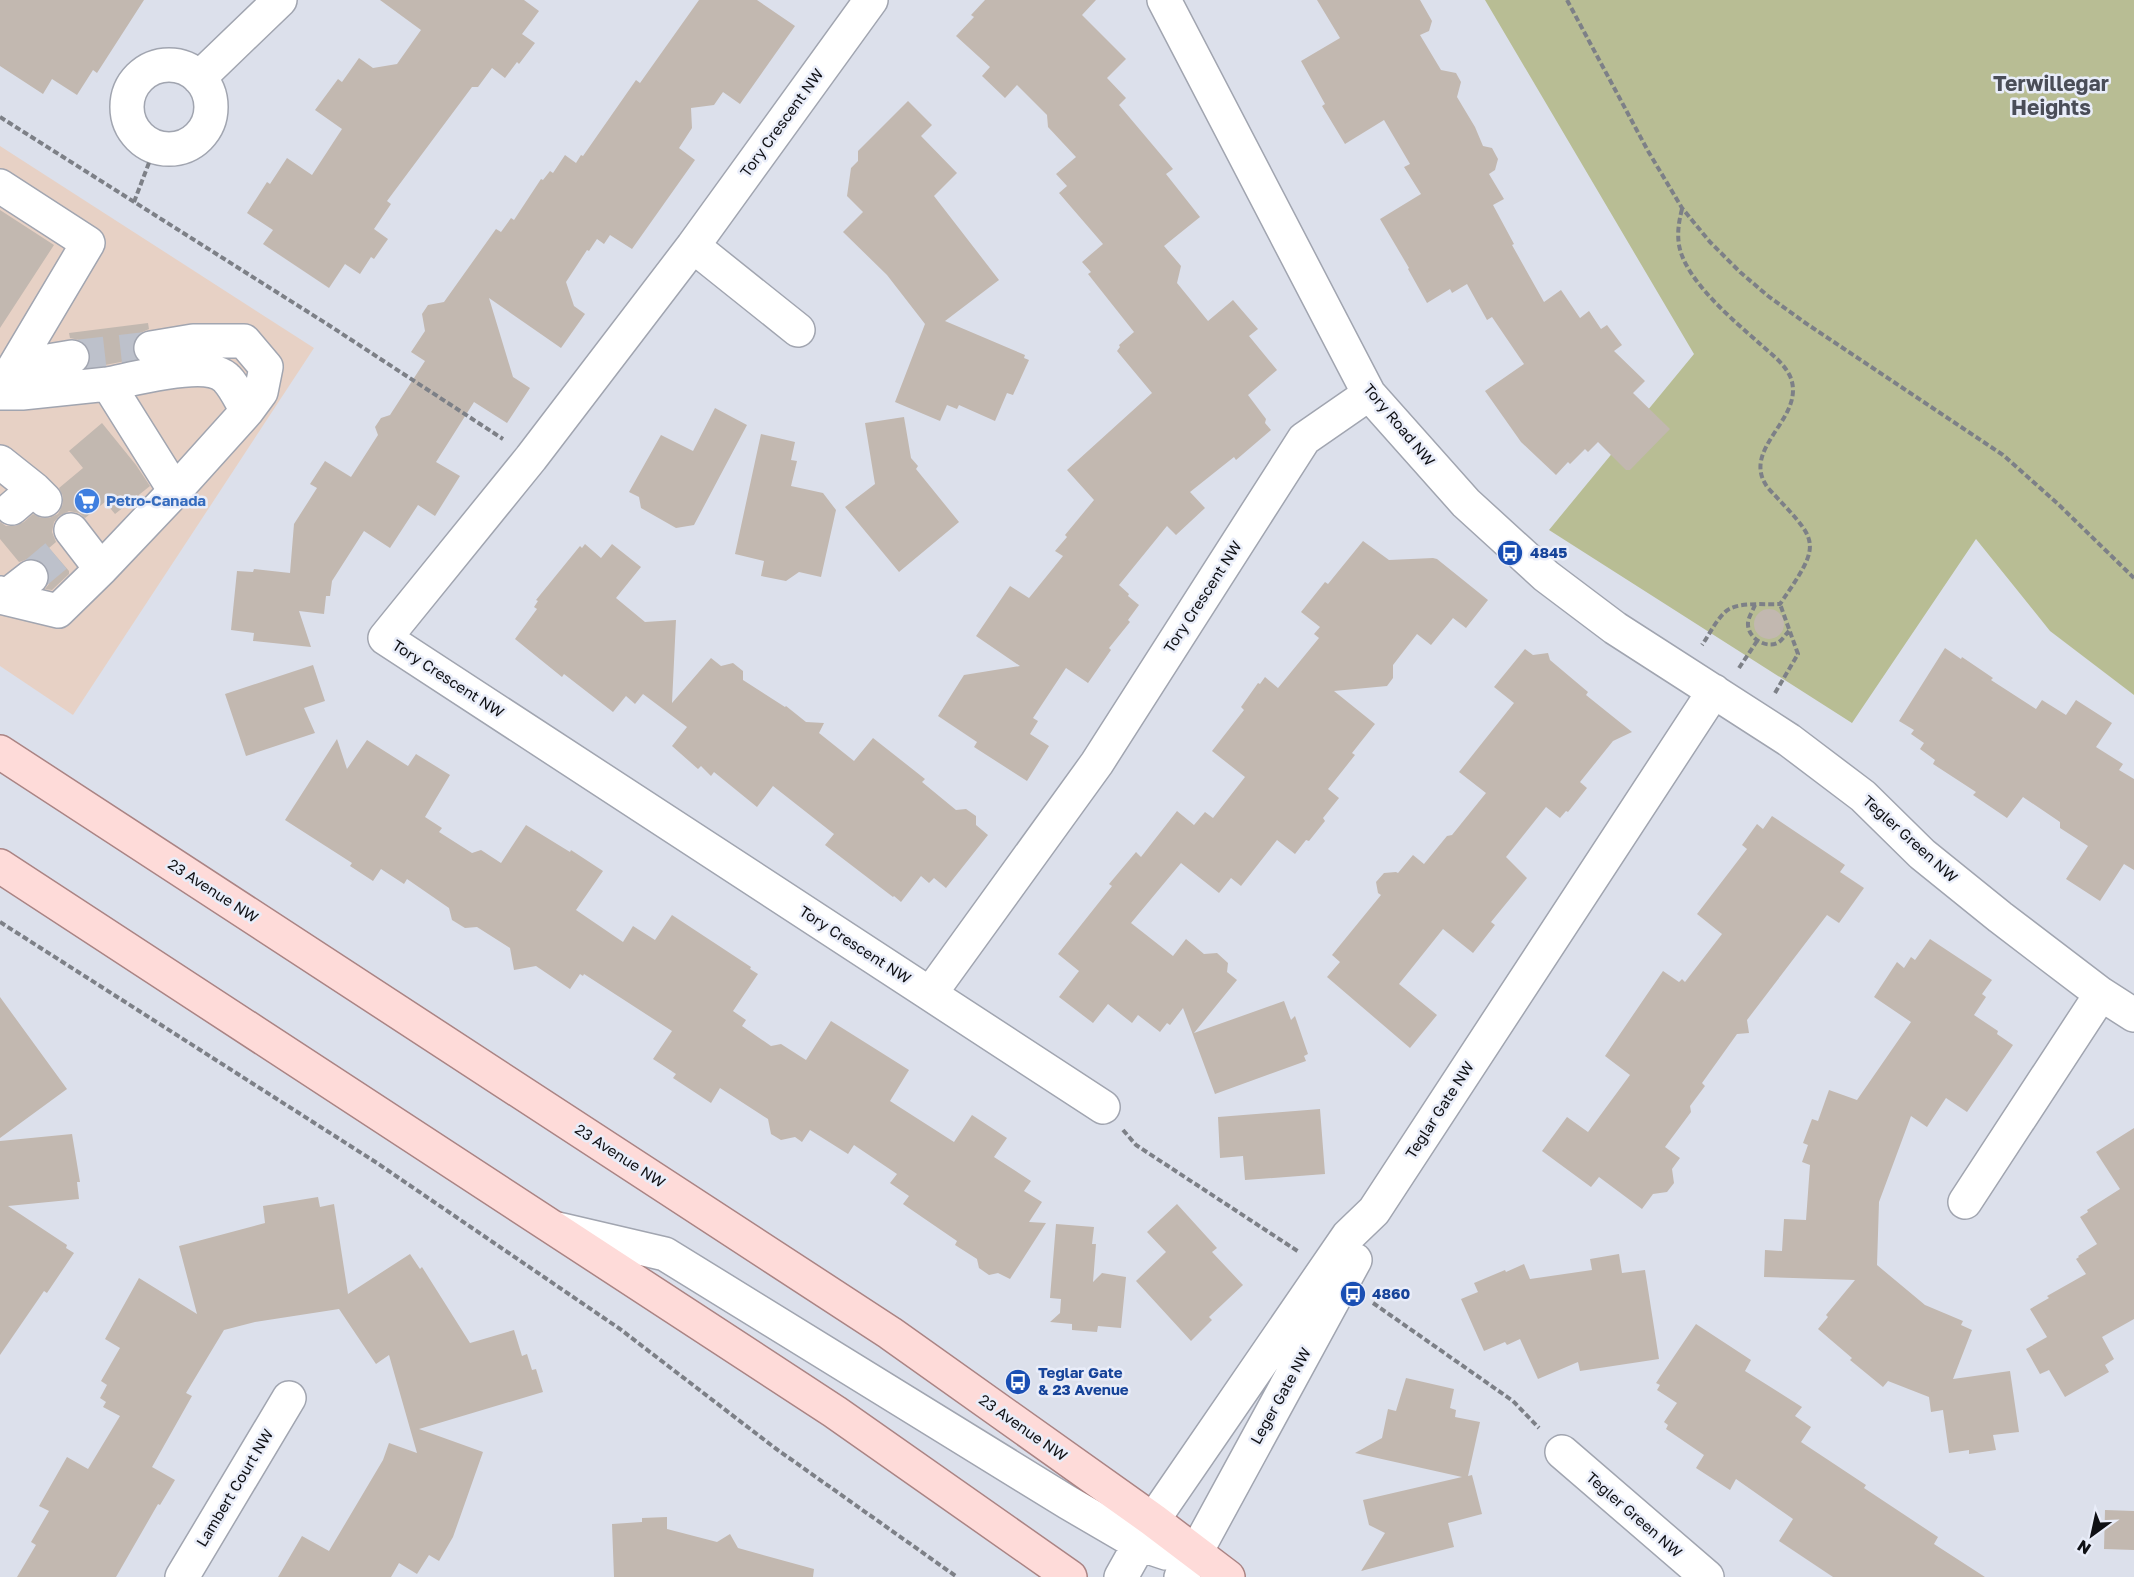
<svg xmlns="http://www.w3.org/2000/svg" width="2134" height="1577" font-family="'Golos Text',sans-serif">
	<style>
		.commercial { fill: #e7d1c5 }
		.green { fill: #b8bd94 }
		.building { fill: #c2b8b0 }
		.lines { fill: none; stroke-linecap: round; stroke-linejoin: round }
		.minor-tunnel { stroke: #bdc1cb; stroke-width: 33; stroke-dasharray: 33 16; stroke-linecap: butt }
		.minor-casing { stroke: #a1a5b0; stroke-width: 36 }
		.major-casing { stroke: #aa8484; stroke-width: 36 }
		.path { stroke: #7d8087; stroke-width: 4; stroke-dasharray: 6 3; stroke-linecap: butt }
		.minor { stroke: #fff; stroke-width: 33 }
		.major { stroke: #fedbd9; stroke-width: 33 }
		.labels { text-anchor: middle; stroke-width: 5; stroke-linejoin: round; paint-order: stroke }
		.street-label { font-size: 15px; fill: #0f1014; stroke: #e9edf9 }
		.shop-label { font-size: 15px; font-weight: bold; fill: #366cbe; stroke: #e9edf9; text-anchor: start }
		.transit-label { font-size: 15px; font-weight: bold; fill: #164399; stroke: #e9edf9; text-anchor: start }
		.district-label { font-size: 21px; font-weight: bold; fill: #4a4d57; stroke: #e9edf9 }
	</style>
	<rect width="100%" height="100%" fill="#dce0eb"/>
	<path class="commercial" d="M 0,146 L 314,348 L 73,715 L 0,666 Z"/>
	<path class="green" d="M 1485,0 L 2134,0 L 2134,695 L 2050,631 L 1976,539 L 1852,723 L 1549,530 L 1694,354 Z"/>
	<path class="building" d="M 0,0 L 144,0 L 97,73 L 93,70 L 77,95 L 52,79 L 43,94 L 0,66 Z
		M 380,0 L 524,0 L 539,11 L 522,34 L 535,43 L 519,64 L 517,62 L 505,78 L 492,68 L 478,87 L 472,87 L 387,201 L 391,204 L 374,229 L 388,239 L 374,259 L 371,257 L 360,274 L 345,264 L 329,288 L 263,244 L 273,230 L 247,213 L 267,182 L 270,184 L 287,158 L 312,175 L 342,129 L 315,110 L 338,79 L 342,82 L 359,58 L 373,68 L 397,64 L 421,30 Z
		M 699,0 L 757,0 L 795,26 L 740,104 L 723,92 L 714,105 L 691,108 L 692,128 L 679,148 L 695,160 L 632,249 L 610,235 L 604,244 L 597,239 L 589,251 L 587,250 L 566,282 L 574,306 L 585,314 L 561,348 L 489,298 L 513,377 L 530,388 L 507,423 L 474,402 L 436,462 L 460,476 L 435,516 L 418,505 L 390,548 L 364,531 L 332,581 L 330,596 L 326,596 L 324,614 L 299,611 L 311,647 L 253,641 L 254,633 L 231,630 L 237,571 L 253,572 L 254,569 L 290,573 L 294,524 L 317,488 L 310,484 L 325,461 L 351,477 L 378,435 L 375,427 L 381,418 L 390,415 L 425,361 L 411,352 L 425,331 L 422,314 L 428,305 L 444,302 L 496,229 L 501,232 L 511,218 L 514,220 L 541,179 L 543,180 L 550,171 L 553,173 L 565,155 L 576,163 L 581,155 L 583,156 L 636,80 L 640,83 Z
		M 985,0 L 1096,0 L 1082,15 L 1126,59 L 1107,78 L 1126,98 L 1119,105 L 1173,169 L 1166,174 L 1200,217 L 1164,246 L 1181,266 L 1177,283 L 1208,321 L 1233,300 L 1258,329 L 1249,336 L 1277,370 L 1248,395 L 1266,419 L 1265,423 L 1271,430 L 1236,460 L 1234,457 L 1190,492 L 1205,508 L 1176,535 L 1167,526 L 1119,585 L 1129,594 L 1128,596 L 1139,605 L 1128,620 L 1130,622 L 1109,648 L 1111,650 L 1088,683 L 1066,668 L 1033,718 L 1038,721 L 1030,734 L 1049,746 L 1027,781 L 974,747 L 977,742 L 938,716 L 964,675 L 1020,666 L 976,636 L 1010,586 L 1029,598 L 1063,556 L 1055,551 L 1067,537 L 1065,535 L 1094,500 L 1067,470 L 1152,393 L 1117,351 L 1120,347 L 1119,345 L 1134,332 L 1088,274 L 1091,272 L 1082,262 L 1103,244 L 1059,193 L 1067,186 L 1056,174 L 1076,157 L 1048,127 L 1047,115 L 1017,85 L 1005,98 L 982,76 L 990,67 L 956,36 L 974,17 L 971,15 Z
		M 1317,0 L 1420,0 L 1432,21 L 1429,31 L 1420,35 L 1441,70 L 1456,73 L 1461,82 L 1457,97 L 1475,127 L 1483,146 L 1492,148 L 1498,159 L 1495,170 L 1489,174 L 1504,199 L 1493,205 L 1514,244 L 1512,245 L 1544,302 L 1561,290 L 1580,318 L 1589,311 L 1601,329 L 1607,325 L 1622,345 L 1614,351 L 1645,381 L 1633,393 L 1670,429 L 1630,470 L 1626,470 L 1598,442 L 1588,452 L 1585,449 L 1570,464 L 1568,462 L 1556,475 L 1521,442 L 1485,391 L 1524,364 L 1492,317 L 1487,320 L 1467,284 L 1452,293 L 1450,289 L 1427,303 L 1408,269 L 1409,268 L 1380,219 L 1421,194 L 1404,167 L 1410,164 L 1384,120 L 1345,144 L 1322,106 L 1325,104 L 1301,61 L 1340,38 Z
		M 908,101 L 932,125 L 921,136 L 957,173 L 934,196 L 999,280 L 945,321 L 1025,355 L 1024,358 L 1029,360 L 1013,395 L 1007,393 L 995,421 L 959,405 L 957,409 L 947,405 L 940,421 L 895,402 L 925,324 L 887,275 L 843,232 L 863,212 L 847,196 L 851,168 L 858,161 L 858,151 Z
		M 0,210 L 54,245 L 0,328 Z
		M 148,323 L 149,329 L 140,333 L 133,342 L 132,350 L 136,359 L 105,365 L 87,367 L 91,355 L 87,346 L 79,340 L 70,338 L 69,333 Z
		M 715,408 L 747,425 L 694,525 L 676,528 L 641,508 L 639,497 L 629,492 L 661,435 L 693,451 Z
		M 904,417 L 911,458 L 918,466 L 916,469 L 959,522 L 899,572 L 845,507 L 875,484 L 865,423 Z
		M 102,423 L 136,465 L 150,486 L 115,514 L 105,502 L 85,518 L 79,513 L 69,511 L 59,516 L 54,522 L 52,532 L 56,542 L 49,548 L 69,571 L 69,574 L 52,590 L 45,589 L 49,584 L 50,575 L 46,566 L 38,559 L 28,559 L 19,562 L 0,539 L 0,522 L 6,526 L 15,526 L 24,522 L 33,514 L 41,518 L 49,518 L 58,514 L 63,504 L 63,496 L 59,488 L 83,468 L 69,451 Z
		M 761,434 L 795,442 L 791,460 L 797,461 L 791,486 L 823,493 L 836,510 L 821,577 L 799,572 L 786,581 L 761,576 L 764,561 L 735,554 Z
		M 1363,541 L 1389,560 L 1433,558 L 1437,559 L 1488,600 L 1466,628 L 1453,618 L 1431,645 L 1417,634 L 1393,665 L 1393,678 L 1387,686 L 1334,691 L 1375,724 L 1352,753 L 1355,755 L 1328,789 L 1339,798 L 1323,818 L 1325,821 L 1309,841 L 1306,840 L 1295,854 L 1277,840 L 1241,886 L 1231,878 L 1219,893 L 1181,863 L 1131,923 L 1173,956 L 1186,939 L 1204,954 L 1217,953 L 1228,963 L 1227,972 L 1237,980 L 1194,1033 L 1284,1001 L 1291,1020 L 1295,1016 L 1308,1054 L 1304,1056 L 1306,1061 L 1215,1094 L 1183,1008 L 1170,1025 L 1167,1023 L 1160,1032 L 1138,1015 L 1132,1023 L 1108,1004 L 1093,1023 L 1059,997 L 1079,971 L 1058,954 L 1112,886 L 1109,884 L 1136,852 L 1141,857 L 1177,811 L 1194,825 L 1205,812 L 1213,818 L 1245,777 L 1212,751 L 1244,710 L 1241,707 L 1258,683 L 1260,684 L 1265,677 L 1278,688 L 1319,638 L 1314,634 L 1320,627 L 1301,612 L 1325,582 L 1328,584 Z
		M 585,544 L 601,558 L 612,544 L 641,567 L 616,598 L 645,622 L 676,620 L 672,703 L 711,658 L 721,666 L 733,663 L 743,671 L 743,680 L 785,707 L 786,706 L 806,722 L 824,723 L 819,733 L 854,761 L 873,738 L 925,779 L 922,782 L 956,810 L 966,809 L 976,816 L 976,825 L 988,835 L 946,888 L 934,878 L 929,883 L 921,876 L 901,902 L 894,896 L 893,897 L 825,845 L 834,834 L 773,786 L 757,807 L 714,772 L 711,776 L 701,766 L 698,769 L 672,746 L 687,727 L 643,694 L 635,704 L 626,696 L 613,712 L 564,674 L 562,677 L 515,639 L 537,609 L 534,607 L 538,601 L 536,600 L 580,546 L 582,548 Z
		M1754 624a15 15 0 1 1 30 0a15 15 0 1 1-30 0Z
		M 1945,648 L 1961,659 L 1962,657 L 1993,678 L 1991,680 L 2036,709 L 2042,700 L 2066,715 L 2076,700 L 2112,723 L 2096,747 L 2123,764 L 2119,770 L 2134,779 L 2134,870 L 2124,864 L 2100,901 L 2066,879 L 2088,846 L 2060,828 L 2060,822 L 2023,797 L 2007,818 L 1973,795 L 1976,792 L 1933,764 L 1935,760 L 1920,749 L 1924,743 L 1911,734 L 1914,730 L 1899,721 Z
		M 1525,649 L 1533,655 L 1548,653 L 1550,660 L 1588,692 L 1586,695 L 1632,732 L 1613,741 L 1580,782 L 1587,788 L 1568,812 L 1566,811 L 1560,818 L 1546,807 L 1506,857 L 1527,878 L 1491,922 L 1495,925 L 1473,953 L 1443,929 L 1399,984 L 1437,1015 L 1410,1048 L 1327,977 L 1340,962 L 1332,955 L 1381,895 L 1378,893 L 1376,882 L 1384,873 L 1396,872 L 1398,873 L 1413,855 L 1424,864 L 1447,836 L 1452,835 L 1486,793 L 1459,772 L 1514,703 L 1494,687 Z
		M 313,665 L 325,701 L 304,708 L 315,733 L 246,756 L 225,694 Z
		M 337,739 L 347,769 L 367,740 L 408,766 L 416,754 L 450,775 L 425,817 L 442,828 L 439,832 L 472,853 L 481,850 L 501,863 L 526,825 L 570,852 L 571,850 L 603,871 L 576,910 L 623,942 L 633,926 L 655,940 L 672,915 L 751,967 L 750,969 L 758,974 L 733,1011 L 746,1020 L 742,1026 L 771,1046 L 781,1044 L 806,1060 L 831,1021 L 909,1070 L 890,1101 L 954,1142 L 972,1115 L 1007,1138 L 994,1157 L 1031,1181 L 1024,1191 L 1042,1202 L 1029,1222 L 1046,1223 L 1010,1279 L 998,1273 L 989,1275 L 979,1268 L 977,1259 L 955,1245 L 957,1241 L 903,1204 L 909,1196 L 890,1183 L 897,1174 L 854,1145 L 848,1154 L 810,1130 L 802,1142 L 795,1137 L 781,1140 L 771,1134 L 768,1119 L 720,1088 L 711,1103 L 673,1078 L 676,1074 L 653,1059 L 672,1031 L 584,974 L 583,976 L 580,974 L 570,989 L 536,966 L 514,970 L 510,948 L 477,927 L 465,928 L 452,920 L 449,908 L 407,879 L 404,884 L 381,869 L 373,881 L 350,866 L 352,863 L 285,820 Z
		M 1772,816 L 1845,865 L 1840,872 L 1864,888 L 1839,923 L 1827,915 L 1747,1020 L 1749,1033 L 1737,1034 L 1702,1083 L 1705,1086 L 1690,1106 L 1691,1112 L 1665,1147 L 1680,1158 L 1672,1169 L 1674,1183 L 1667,1192 L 1653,1194 L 1642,1209 L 1599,1177 L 1591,1187 L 1542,1151 L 1567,1117 L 1588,1132 L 1630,1075 L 1605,1056 L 1663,971 L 1679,982 L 1682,979 L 1685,982 L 1722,934 L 1697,914 L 1747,849 L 1742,845 L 1757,824 L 1763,829 Z
		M 1930,939 L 1992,980 L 1982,994 L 1986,997 L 1974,1015 L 1998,1031 L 1997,1034 L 2013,1045 L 1967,1112 L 1946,1098 L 1927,1127 L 1911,1116 L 1879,1202 L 1877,1265 L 1925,1305 L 1963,1321 L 1961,1325 L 1972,1330 L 1953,1379 L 2010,1371 L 2019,1432 L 1993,1435 L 1996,1450 L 1969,1454 L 1969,1450 L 1949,1453 L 1943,1410 L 1931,1412 L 1929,1397 L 1888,1381 L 1883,1387 L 1850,1360 L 1852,1358 L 1818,1329 L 1828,1317 L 1826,1315 L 1855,1280 L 1764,1277 L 1765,1250 L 1782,1251 L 1784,1219 L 1806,1220 L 1810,1165 L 1802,1162 L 1808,1145 L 1803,1143 L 1812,1119 L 1818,1121 L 1829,1090 L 1857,1100 L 1911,1022 L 1874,997 L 1897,962 L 1904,968 L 1911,957 L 1915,960 Z
		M 0,997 L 67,1089 L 0,1138 Z
		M 1320,1109 L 1325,1174 L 1245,1180 L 1243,1156 L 1220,1158 L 1218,1117 Z
		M 2134,1128 L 2134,1319 L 2102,1337 L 2114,1359 L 2105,1365 L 2109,1372 L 2065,1397 L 2049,1370 L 2040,1374 L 2026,1349 L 2047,1337 L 2030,1309 L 2049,1298 L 2047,1296 L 2086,1274 L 2076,1259 L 2079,1257 L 2078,1256 L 2097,1244 L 2080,1217 L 2088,1212 L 2087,1210 L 2120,1189 L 2096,1152 Z
		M 72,1134 L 80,1182 L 77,1182 L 79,1199 L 8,1206 L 67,1245 L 66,1248 L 74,1253 L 47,1293 L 44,1291 L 0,1355 L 0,1141 Z
		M 318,1197 L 320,1207 L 334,1204 L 348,1294 L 410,1254 L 420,1269 L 422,1267 L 470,1343 L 514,1330 L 522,1356 L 527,1354 L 532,1370 L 536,1369 L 543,1392 L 419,1429 L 483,1452 L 453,1537 L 439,1561 L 429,1555 L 417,1574 L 399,1563 L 391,1577 L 278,1577 L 302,1536 L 329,1551 L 383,1460 L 389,1443 L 417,1453 L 389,1355 L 376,1364 L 339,1309 L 255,1322 L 224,1330 L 186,1393 L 192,1396 L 152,1467 L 175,1480 L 160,1505 L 158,1504 L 116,1577 L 17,1577 L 36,1545 L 31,1542 L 49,1511 L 39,1506 L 67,1457 L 88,1469 L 120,1416 L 103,1407 L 106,1402 L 100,1398 L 107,1385 L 101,1381 L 120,1348 L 105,1339 L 139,1278 L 197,1314 L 179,1246 L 265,1223 L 263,1206 Z
		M 1177,1204 L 1217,1248 L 1212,1252 L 1243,1285 L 1209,1317 L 1212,1320 L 1191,1341 L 1136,1281 L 1166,1252 L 1147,1232 Z
		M 1056,1224 L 1094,1227 L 1092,1244 L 1096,1244 L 1093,1282 L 1102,1273 L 1126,1277 L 1121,1328 L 1098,1326 L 1097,1332 L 1072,1330 L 1072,1324 L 1050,1322 L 1060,1313 L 1061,1299 L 1050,1298 Z
		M 1619,1254 L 1622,1273 L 1645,1270 L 1659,1359 L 1580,1371 L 1578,1362 L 1538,1379 L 1520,1339 L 1507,1345 L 1505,1342 L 1484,1351 L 1461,1299 L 1478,1292 L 1474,1283 L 1505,1270 L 1506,1272 L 1524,1264 L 1530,1279 L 1592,1270 L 1590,1259 Z
		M 1696,1324 L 1751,1360 L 1745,1371 L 1802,1407 L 1795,1416 L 1811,1427 L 1801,1442 L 1866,1485 L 1864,1488 L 1938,1537 L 1934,1544 L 1985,1577 L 1833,1577 L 1779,1541 L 1793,1519 L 1736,1479 L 1730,1490 L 1696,1468 L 1704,1455 L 1666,1429 L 1668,1425 L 1664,1422 L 1677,1403 L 1657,1390 L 1660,1385 L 1656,1383 Z
		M 1406,1378 L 1454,1389 L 1450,1408 L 1456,1410 L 1455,1417 L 1480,1422 L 1468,1476 L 1472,1475 L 1482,1514 L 1448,1523 L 1454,1547 L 1361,1571 L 1385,1533 L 1369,1525 L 1363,1500 L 1462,1477 L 1355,1453 L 1382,1438 L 1388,1409 L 1396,1411 Z
		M 2105,1510 L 2134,1511 L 2134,1550 L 2104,1549 Z
		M 667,1517 L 667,1529 L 717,1542 L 730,1534 L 738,1548 L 814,1569 L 813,1577 L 614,1577 L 612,1524 L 642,1522 L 642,1518 Z"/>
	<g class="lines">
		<path class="minor-tunnel" d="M 72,357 L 151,348
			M 31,577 L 56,556"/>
		<g class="minor-casing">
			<path id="minor" d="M 871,0 L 693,246 L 531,458 L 385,638 L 930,994 L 1097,763 L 1304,439 L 1369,394
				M 1164,0 L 1369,394 L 1466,503 L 1546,576 L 1615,628 L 1789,740 L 1863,796 L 1922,854 L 2000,917 L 2101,994 L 2134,1015
				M127 107a42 42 0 1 1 84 0a42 42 0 1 1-84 0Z
				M 199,78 L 280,0
				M 0,186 L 88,243 L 0,391
				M 693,246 L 798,330
				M 151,348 L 193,341 L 244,341 L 266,367 L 261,392 L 247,411 L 175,491
				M 108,384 C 134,379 208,358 227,379 C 235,387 241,401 247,411
				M 0,393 L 22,393 L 108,384 L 175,491 L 101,569 L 58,611 L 4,598 L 0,593
				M 22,393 L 42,362 L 72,357
				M 0,462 L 34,489 L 45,500
				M 12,508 L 34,489
				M 71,530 L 101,569
				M 4,598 L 31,577
				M 930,994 L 1103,1107
				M 1965,1202 L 2101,994
				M 558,1229 L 665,1254 L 1067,1502 L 1139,1544 L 1166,1553 L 1196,1552
				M 1562,1452 L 1707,1577
				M 182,1577 L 289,1398
				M 1121,1577 L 1153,1520 L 1348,1236 L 1374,1211 L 1714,691
				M 1181,1577 L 1196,1552 L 1355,1260"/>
		</g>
		<g class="major-casing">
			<path id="major" d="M 0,752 L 890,1333 L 1153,1520 L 1228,1577
				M 0,866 L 835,1412 L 1070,1577"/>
		</g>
		<path class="path" d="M 1567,0 L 1648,151 L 1682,208 L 1710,242 L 1740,272 L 1768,296 L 1804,322 L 2003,455 L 2057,503 L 2134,578
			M 0,117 L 327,324 L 503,439
			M 134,202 L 155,147
			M 1682,209 C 1679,221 1677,232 1679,245 C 1685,280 1733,320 1759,343 C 1770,353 1783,362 1790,376 C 1808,418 1738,448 1768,488 C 1819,543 1824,540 1780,604 C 1764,605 1735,601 1724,613 C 1715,622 1709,635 1702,645
			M 1755,605 C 1753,610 1748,618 1748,623 C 1747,638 1767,650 1779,642 C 1783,639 1786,634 1789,631
			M 1739,668 L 1757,641
			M 1775,693 L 1798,654 L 1780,604
			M 0,922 L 377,1163 L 620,1329 L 775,1448 L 957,1577
			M 1123,1130 L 1136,1145 L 1299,1252
			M 1373,1303 L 1513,1401 L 1539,1428"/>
		<use href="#minor" class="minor"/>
		<use href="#major" class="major"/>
	</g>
	<defs>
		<g id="supermarket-disc" transform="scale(1.35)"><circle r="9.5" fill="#3f7fe0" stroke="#e9edf9"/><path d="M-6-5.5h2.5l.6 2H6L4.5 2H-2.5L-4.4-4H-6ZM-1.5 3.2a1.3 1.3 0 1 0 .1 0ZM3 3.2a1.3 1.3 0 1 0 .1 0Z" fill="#fff"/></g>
		<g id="bus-disc" transform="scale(1.35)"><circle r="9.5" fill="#1a4fb4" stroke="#e9edf9"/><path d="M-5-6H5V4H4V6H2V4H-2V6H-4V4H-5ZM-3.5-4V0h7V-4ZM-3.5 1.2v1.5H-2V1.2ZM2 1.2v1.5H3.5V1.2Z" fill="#fff"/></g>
	</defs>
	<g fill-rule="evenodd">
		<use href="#supermarket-disc" x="87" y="501"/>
		<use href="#bus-disc" x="1510" y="553"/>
		<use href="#bus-disc" x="1353" y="1294"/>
		<use href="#bus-disc" x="1018" y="1382"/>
	</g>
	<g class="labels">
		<g class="street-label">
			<text transform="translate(782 123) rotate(-54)" y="5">Tory Crescent NW</text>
			<text transform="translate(1399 425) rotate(50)" y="5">Tory Road NW</text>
			<text transform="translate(1203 597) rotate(-57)" y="5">Tory Crescent NW</text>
			<text transform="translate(448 679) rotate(33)" y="5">Tory Crescent NW</text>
			<text transform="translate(1910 839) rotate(42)" y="5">Tegler Green NW</text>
			<text transform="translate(213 891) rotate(33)" y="5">23 Avenue NW</text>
			<text transform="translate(855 945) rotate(33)" y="5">Tory Crescent NW</text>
			<text transform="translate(1440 1110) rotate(-57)" y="5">Teglar Gate NW</text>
			<text transform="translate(620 1156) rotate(33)" y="5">23 Avenue NW</text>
			<text transform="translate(1281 1396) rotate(-61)" y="5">Leger Gate NW</text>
			<text transform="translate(1023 1428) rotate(35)" y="5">23 Avenue NW</text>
			<text transform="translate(235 1488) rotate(-59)" y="5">Lambert Court NW</text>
			<text transform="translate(1634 1515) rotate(41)" y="5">Tegler Green NW</text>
		</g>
		<g class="shop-label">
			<text x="106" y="506">Petro-Canada</text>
		</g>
		<g class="transit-label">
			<text x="1530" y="558">4845</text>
			<text x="1372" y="1299">4860</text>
			<text x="1038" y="1378">Teglar Gate<tspan x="1038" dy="17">&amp; 23 Avenue</tspan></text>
		</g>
		<g class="district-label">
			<text x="2051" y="91">Terwillegar<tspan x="2051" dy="24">Heights</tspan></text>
		</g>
	</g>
	<g transform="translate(2092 1535) rotate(213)" stroke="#e9edf9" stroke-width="4.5" paint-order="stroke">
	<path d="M0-4.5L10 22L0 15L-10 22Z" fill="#0f1014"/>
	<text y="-9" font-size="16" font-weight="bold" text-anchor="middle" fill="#0f1014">N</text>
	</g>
</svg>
